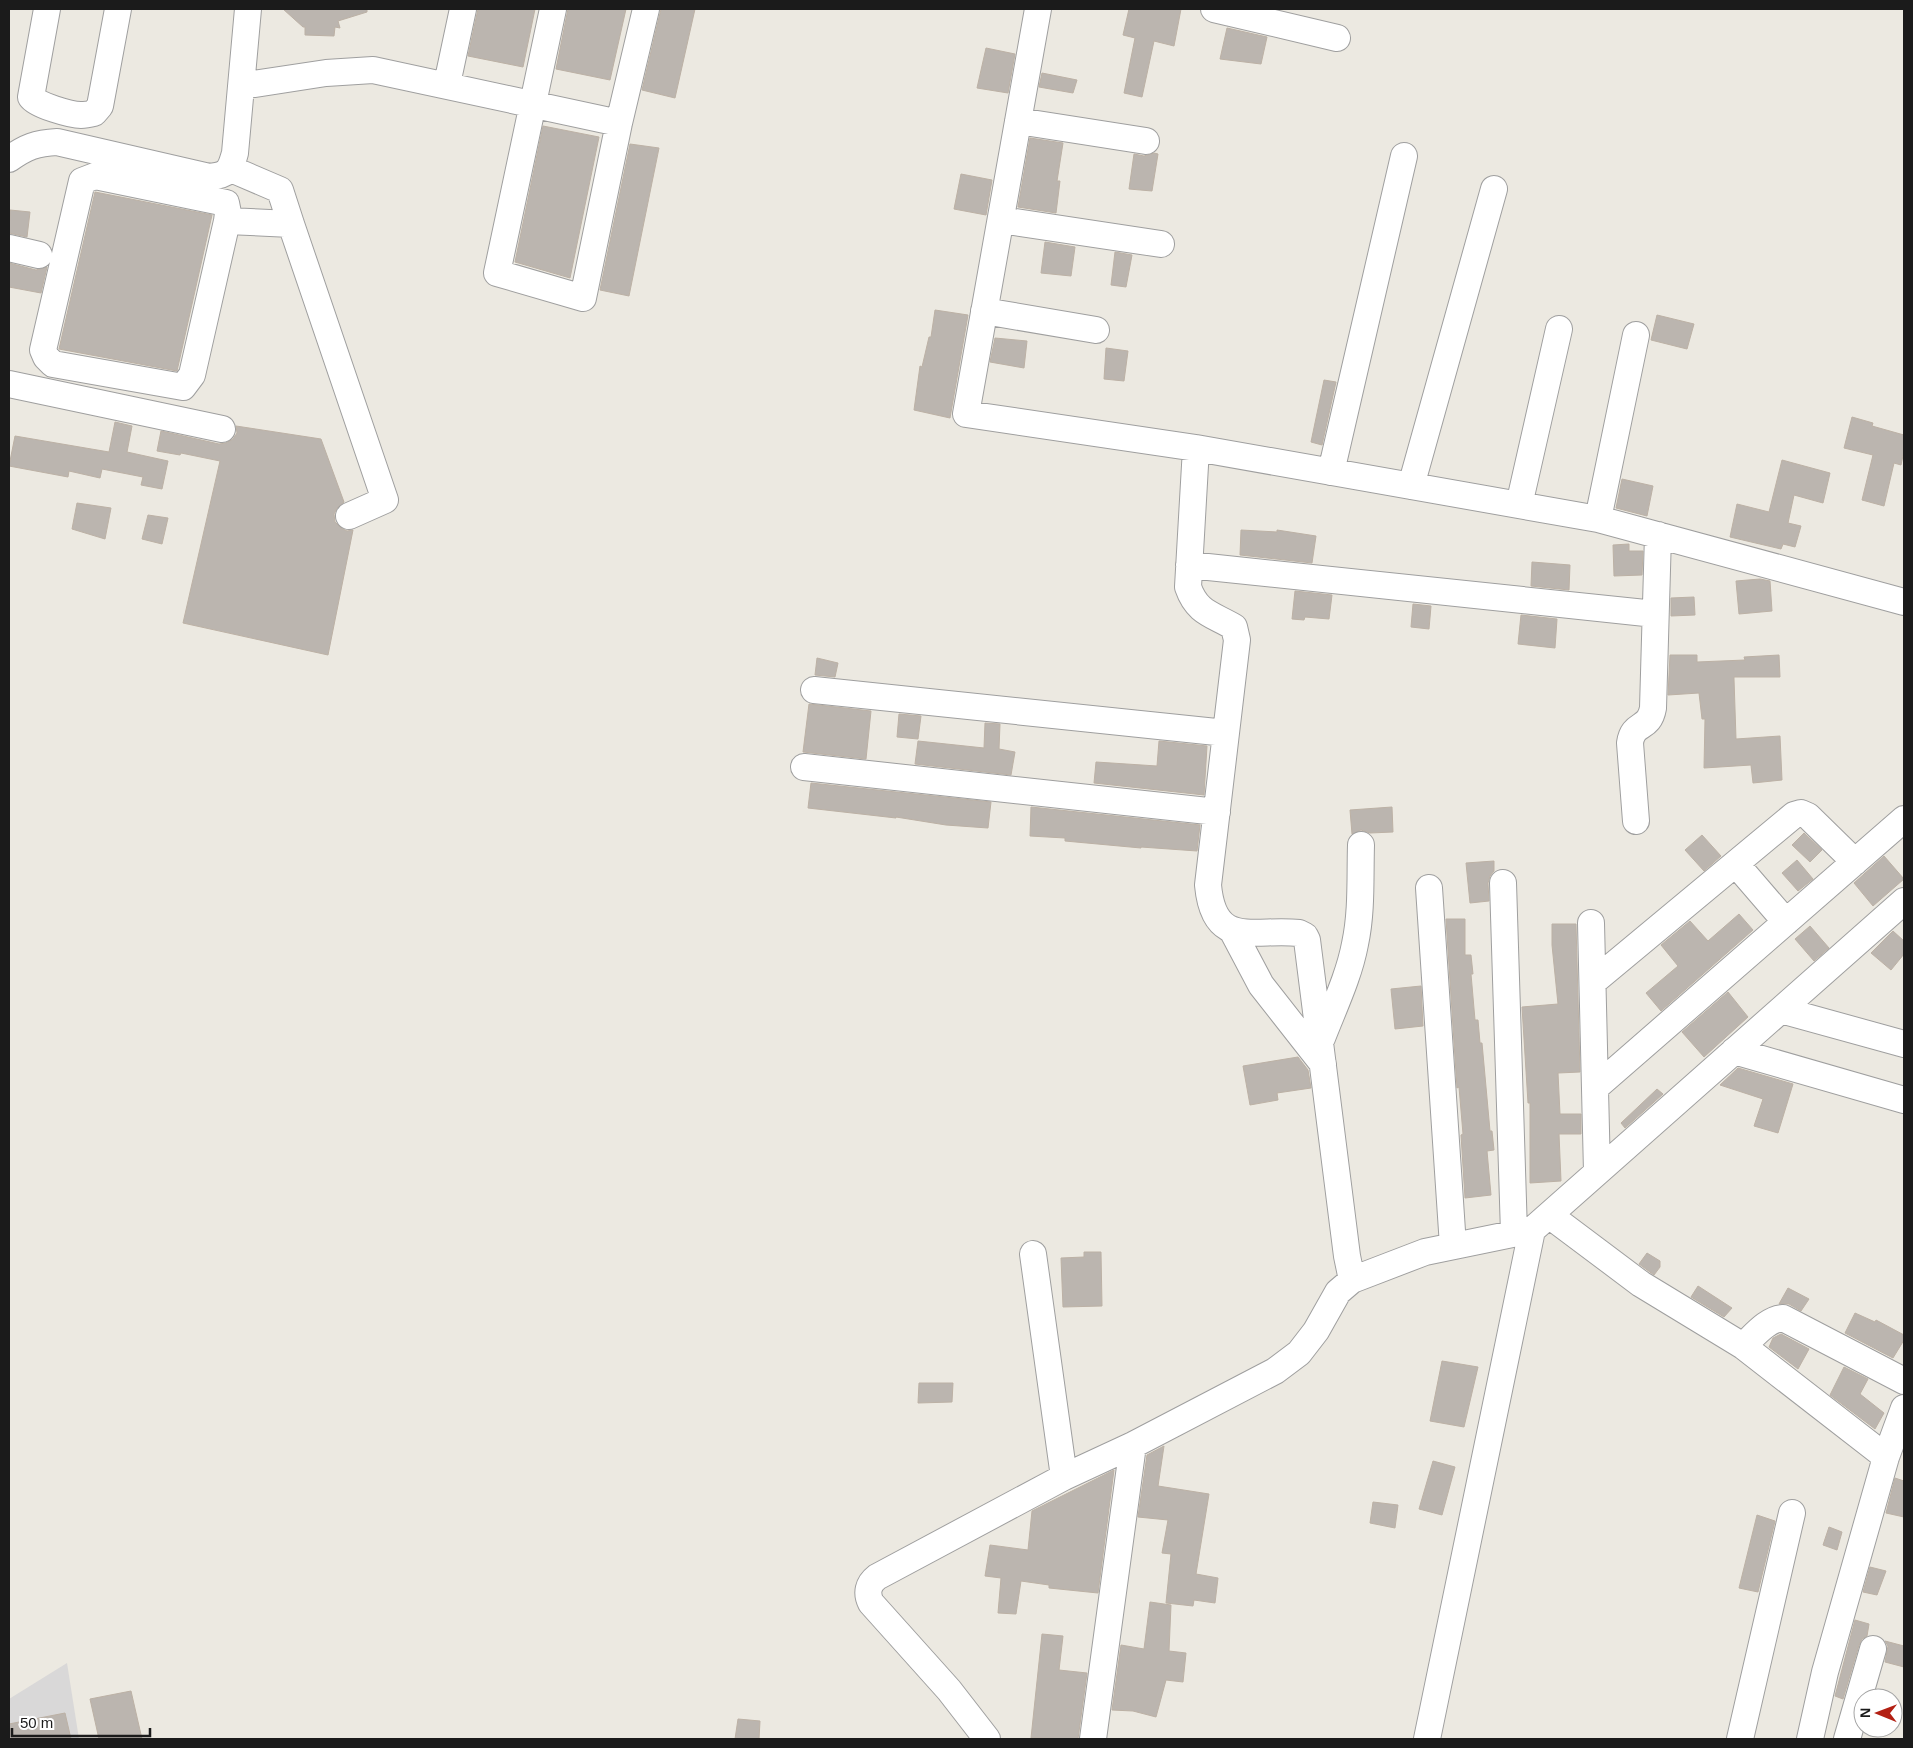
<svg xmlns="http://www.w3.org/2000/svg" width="1913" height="1748" font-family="Arial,sans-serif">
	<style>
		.residential { fill: #d9d8d8 }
		.building { fill: #bbb5af; stroke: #bcb1a5 }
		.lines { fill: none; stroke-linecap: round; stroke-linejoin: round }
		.minor-casing { stroke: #9f9f9f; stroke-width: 28 }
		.minor { stroke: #fff; stroke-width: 26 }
	</style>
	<rect width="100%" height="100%" fill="#ece9e1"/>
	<path class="residential" d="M 67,1663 L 79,1739 L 9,1739 L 9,1699 Z"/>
	<path class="building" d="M 283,9 L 367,9 L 367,12 L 338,21 L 340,28 L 335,27 L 334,36 L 305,35 L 305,27 L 303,27 Z
		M 478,9 L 535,9 L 523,67 L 468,56 Z
		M 568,9 L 626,9 L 610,80 L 556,69 Z
		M 661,9 L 695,9 L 675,98 L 642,90 Z
		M 1129,9 L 1181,9 L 1174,46 L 1154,41 L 1142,97 L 1124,93 L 1135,38 L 1123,35 Z
		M 1227,28 L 1267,37 L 1261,64 L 1220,59 Z
		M 986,48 L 1015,54 L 1008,93 L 977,88 Z
		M 1042,73 L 1077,80 L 1073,93 L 1039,87 Z
		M 543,126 L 599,137 L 570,278 L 515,262 Z
		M 1030,138 L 1063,143 L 1057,181 L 1060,181 L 1056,213 L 1018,207 Z
		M 630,144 L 659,148 L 629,296 L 600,290 Z
		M 1154,153 L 1158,154 L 1152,191 L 1129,189 L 1134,154 L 1144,156 Z
		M 961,174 L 992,180 L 986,215 L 954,209 Z
		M 95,192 L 212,215 L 177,371 L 59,349 Z
		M 10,210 L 30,212 L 27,237 L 9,233 Z
		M 1045,242 L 1075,247 L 1071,276 L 1041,273 Z
		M 1115,252 L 1132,255 L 1126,287 L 1111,285 Z
		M 9,263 L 36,270 L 47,267 L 41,293 L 9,287 Z
		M 935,310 L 968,315 L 950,418 L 914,410 L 920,366 L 922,367 L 929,337 L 931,337 Z
		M 1657,315 L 1694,324 L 1687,349 L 1651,340 Z
		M 995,338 L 1027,341 L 1024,368 L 990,362 Z
		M 1106,348 L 1128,351 L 1124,381 L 1104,379 Z
		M 1324,380 L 1336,382 L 1322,445 L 1311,442 Z
		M 1852,417 L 1873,423 L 1872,426 L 1904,435 L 1904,451 L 1901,465 L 1894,463 L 1884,506 L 1862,500 L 1873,455 L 1844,448 Z
		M 115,422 L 132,426 L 127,452 L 168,461 L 162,489 L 141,485 L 143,477 L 102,469 L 100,478 L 69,471 L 68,477 L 9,466 L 15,436 L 109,452 Z
		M 236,426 L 321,439 L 344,502 L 337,508 L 334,514 L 335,522 L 341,528 L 347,531 L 353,530 L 328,655 L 183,623 L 220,461 L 181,453 L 180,455 L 157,451 L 161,431 L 219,444 L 226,443 L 233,439 L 237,433 Z
		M 1782,460 L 1830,473 L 1823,503 L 1794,495 L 1788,523 L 1801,526 L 1795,547 L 1783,544 L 1781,549 L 1730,537 L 1737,504 L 1769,512 Z
		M 1622,479 L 1653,486 L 1647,516 L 1616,508 Z
		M 77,503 L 111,508 L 105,539 L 72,529 Z
		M 148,515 L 168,518 L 162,544 L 142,539 Z
		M 1241,530 L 1277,532 L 1277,530 L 1316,536 L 1312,563 L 1240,555 Z
		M 1629,544 L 1629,551 L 1643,551 L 1642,575 L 1614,576 L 1613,545 Z
		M 1532,562 L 1570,565 L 1569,590 L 1531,586 Z
		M 1760,579 L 1770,581 L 1772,611 L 1739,614 L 1736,581 Z
		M 1295,591 L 1332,595 L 1329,619 L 1305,617 L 1304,620 L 1292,619 Z
		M 1694,597 L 1695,615 L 1671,616 L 1671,598 Z
		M 1413,604 L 1431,606 L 1429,629 L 1411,627 Z
		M 1521,615 L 1557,619 L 1555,648 L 1518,644 Z
		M 1670,655 L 1697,655 L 1697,662 L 1745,660 L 1744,657 L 1779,655 L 1780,677 L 1734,677 L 1734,679 L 1736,739 L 1780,736 L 1782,780 L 1753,783 L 1751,765 L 1704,768 L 1705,719 L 1702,719 L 1699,693 L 1668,695 Z
		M 817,658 L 838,663 L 835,677 L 815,675 Z
		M 809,704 L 871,711 L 866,759 L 803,752 Z
		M 899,714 L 921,716 L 918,739 L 897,737 Z
		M 985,723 L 1000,724 L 999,749 L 1015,752 L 1011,775 L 915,764 L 918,741 L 984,748 Z
		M 1159,741 L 1207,746 L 1204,795 L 1094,783 L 1096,762 L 1157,766 Z
		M 811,783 L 991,802 L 988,828 L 946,825 L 896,817 L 896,818 L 808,808 Z
		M 1031,807 L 1200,825 L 1197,851 L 1141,847 L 1141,848 L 1065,841 L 1065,838 L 1030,836 Z
		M 1392,807 L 1393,832 L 1370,833 L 1361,830 L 1352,834 L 1350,810 Z
		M 1804,833 L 1822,850 L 1810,862 L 1792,845 Z
		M 1702,835 L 1721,856 L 1704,871 L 1685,850 Z
		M 1884,856 L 1904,879 L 1873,906 L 1854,883 Z
		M 1797,860 L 1813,879 L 1798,891 L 1782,873 Z
		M 1494,861 L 1494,871 L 1490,876 L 1488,883 L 1489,901 L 1470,903 L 1466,863 Z
		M 1739,914 L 1753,930 L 1661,1011 L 1646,993 L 1678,966 L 1661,945 L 1690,921 L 1708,941 Z
		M 1446,919 L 1465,919 L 1465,955 L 1471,955 L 1473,974 L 1471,974 L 1475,1020 L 1478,1020 L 1480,1043 L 1482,1043 L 1490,1131 L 1492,1131 L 1494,1150 L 1487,1151 L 1491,1195 L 1465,1198 L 1461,1135 L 1463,1134 L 1459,1087 L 1457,1088 Z
		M 1552,924 L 1576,924 L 1580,1072 L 1558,1073 L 1560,1114 L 1581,1114 L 1581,1134 L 1559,1134 L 1561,1181 L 1530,1183 L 1530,1103 L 1528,1103 L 1522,1007 L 1558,1004 L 1552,945 Z
		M 1810,926 L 1829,948 L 1814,961 L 1795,939 Z
		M 1893,931 L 1904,941 L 1904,954 L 1891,970 L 1871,953 Z
		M 1421,986 L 1423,1026 L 1395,1029 L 1391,989 Z
		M 1728,992 L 1748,1017 L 1704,1057 L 1682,1032 Z
		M 1298,1057 L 1308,1070 L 1311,1088 L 1277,1093 L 1278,1100 L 1250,1105 L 1243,1066 Z
		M 1738,1068 L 1793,1084 L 1778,1133 L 1754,1126 L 1763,1099 L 1720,1085 Z
		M 1657,1089 L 1663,1094 L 1625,1128 L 1621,1123 Z
		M 1084,1252 L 1101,1252 L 1102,1306 L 1063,1307 L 1061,1258 L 1084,1257 Z
		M 1647,1253 L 1660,1261 L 1660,1267 L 1654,1275 L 1639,1264 Z
		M 1698,1286 L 1732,1308 L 1724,1317 L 1691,1297 Z
		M 1788,1288 L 1809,1299 L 1801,1311 L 1789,1304 L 1779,1304 Z
		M 1855,1313 L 1875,1322 L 1876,1320 L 1904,1335 L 1904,1340 L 1893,1358 L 1845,1333 Z
		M 1781,1334 L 1809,1349 L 1798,1369 L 1769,1347 L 1773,1338 Z
		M 1442,1361 L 1478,1367 L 1464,1427 L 1430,1421 Z
		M 1844,1367 L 1868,1379 L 1860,1394 L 1884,1413 L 1875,1429 L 1830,1395 Z
		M 919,1383 L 953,1383 L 952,1402 L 918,1403 Z
		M 1164,1446 L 1158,1486 L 1209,1494 L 1196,1574 L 1218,1578 L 1215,1603 L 1194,1600 L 1193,1606 L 1166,1603 L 1171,1554 L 1162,1553 L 1168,1520 L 1138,1517 L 1147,1455 Z
		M 1433,1461 L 1455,1467 L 1442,1515 L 1419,1509 Z
		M 1114,1470 L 1098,1593 L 1049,1588 L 1049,1585 L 1021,1581 L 1016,1614 L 998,1613 L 1001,1578 L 985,1576 L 990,1545 L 1028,1550 L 1032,1511 Z
		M 1895,1478 L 1904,1481 L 1904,1517 L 1886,1513 Z
		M 1373,1502 L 1398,1505 L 1395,1528 L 1370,1523 Z
		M 1757,1515 L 1775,1521 L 1758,1592 L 1739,1588 Z
		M 1829,1527 L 1842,1532 L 1837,1550 L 1823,1545 Z
		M 1870,1567 L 1886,1571 L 1877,1595 L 1863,1592 Z
		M 1150,1602 L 1171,1605 L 1169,1651 L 1186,1653 L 1183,1682 L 1166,1680 L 1156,1717 L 1133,1711 L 1112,1710 L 1121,1645 L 1144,1649 Z
		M 1855,1620 L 1869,1624 L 1867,1636 L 1862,1639 L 1859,1645 L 1843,1699 L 1835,1696 Z
		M 1042,1634 L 1063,1636 L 1059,1670 L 1087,1673 L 1078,1739 L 1031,1738 Z
		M 1885,1641 L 1904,1646 L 1904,1667 L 1885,1662 L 1888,1646 Z
		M 131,1691 L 142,1739 L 99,1739 L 90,1699 Z
		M 65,1713 L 71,1739 L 9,1739 L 9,1724 Z
		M 738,1719 L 760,1721 L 759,1739 L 735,1739 Z"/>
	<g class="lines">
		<g class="minor-casing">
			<path id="minor" d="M 47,9 L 31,97 C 36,105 71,115 81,115 C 85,115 90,114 94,113 L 100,106 L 118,9
				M 553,9 L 497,273 L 583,298 L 619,123 L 646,9
				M 1038,9 L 966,414 L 1196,448 L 1188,587 C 1197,613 1212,614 1234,627 L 1237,640 L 1208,885 C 1214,950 1254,928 1299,933 L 1305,936 L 1307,940 L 1347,1256 L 1352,1280
				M 1214,9 L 1337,38
				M 447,84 L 463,9
				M 241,86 L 326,73 L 373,70 L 619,123
				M 1018,121 L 1146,141
				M 9,159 C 26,147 36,143 57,142 L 209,177 C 228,175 230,171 235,153 L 248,9
				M 231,169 L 280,190 L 291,224 L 385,500 L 349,516
				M 1001,220 L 1161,244
				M 227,221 L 228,213 L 226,203 L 95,176 L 82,181 L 43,350 L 46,357 L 53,364 L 183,387 L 192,375 L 227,221 L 291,224
				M 9,248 L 39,255
				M 984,311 L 1096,330
				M 9,384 L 222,429
				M 1196,448 L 1598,519 L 1904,602
				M 1331,472 L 1404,156
				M 1411,486 L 1494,189
				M 1519,505 L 1559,329
				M 1598,519 L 1636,335
				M 1189,565 L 1655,614
				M 814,690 L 1226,733
				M 804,767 L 1217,812
				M 1636,821 L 1630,743 C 1633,721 1649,731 1653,708 L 1658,535
				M 1736,864 L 1786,922
				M 1503,883 L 1514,1233
				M 1429,888 L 1453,1246
				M 1591,923 L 1597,1172
				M 1233,932 L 1261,985 L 1323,1064
				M 1593,982 L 1794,815 L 1801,813 L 1808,816 L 1855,862
				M 1781,1010 L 1904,1044
				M 1322,1038 C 1334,1007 1349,976 1355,944 C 1362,912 1360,877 1361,845
				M 1734,1051 L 1904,1100
				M 1595,1088 L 1904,819
				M 1549,1215 L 1641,1284 L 1743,1346 L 1886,1457
				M 1033,1254 L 1064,1477
				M 1743,1346 C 1754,1336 1767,1319 1783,1318 L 1904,1381
				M 987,1739 L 949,1690 L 871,1603 C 866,1593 868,1584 877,1577 L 1064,1477 L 1133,1445 L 1275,1371 L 1299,1353 L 1316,1331 L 1338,1292 L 1352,1280 L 1425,1252 L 1532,1230
				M 1093,1739 L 1133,1445
				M 1427,1739 L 1532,1230 L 1904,901
				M 1740,1739 L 1792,1513
				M 1810,1739 L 1825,1672 L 1886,1457 L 1904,1408
				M 1847,1739 L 1873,1649"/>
		</g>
		<use href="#minor" class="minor"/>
	</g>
	<rect width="1913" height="1748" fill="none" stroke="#1b1b1b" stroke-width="20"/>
	<g transform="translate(1878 1713) rotate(271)"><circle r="24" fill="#ffffff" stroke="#a4a4a4"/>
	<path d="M0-4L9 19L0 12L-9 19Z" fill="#b32013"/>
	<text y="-8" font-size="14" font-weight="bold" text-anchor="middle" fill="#1b1b1b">N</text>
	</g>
	<path d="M12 1728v8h138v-8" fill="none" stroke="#1b1b1b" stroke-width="2.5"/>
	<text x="20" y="1728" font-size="15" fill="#1b1b1b" stroke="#ffffff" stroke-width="4" paint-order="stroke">50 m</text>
</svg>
